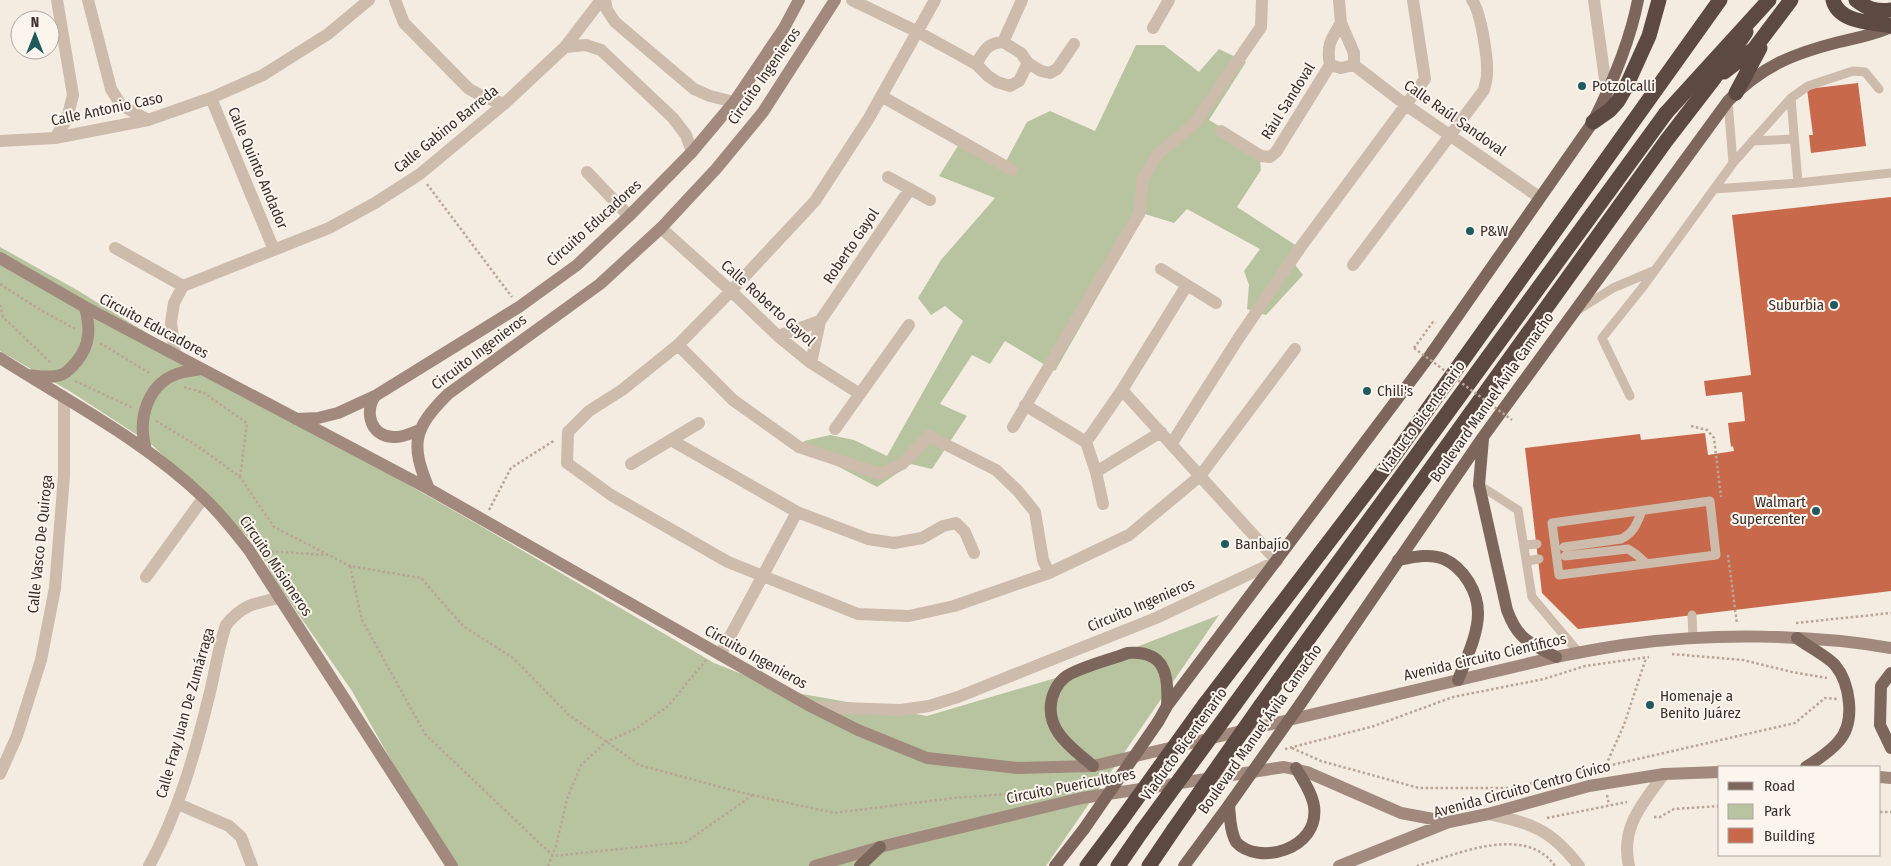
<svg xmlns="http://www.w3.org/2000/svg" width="1891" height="866" font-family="'Fira Sans Condensed',sans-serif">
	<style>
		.green { fill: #b8c4a0 }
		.building { fill: #c8694b }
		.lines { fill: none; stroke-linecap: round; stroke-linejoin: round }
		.path { stroke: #b9a596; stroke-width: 2.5; stroke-dasharray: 2.5 2.5; stroke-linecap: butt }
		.lane { stroke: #cdbbac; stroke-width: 9 }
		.street { stroke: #cdbbac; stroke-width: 12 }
		.secondary { stroke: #a18a7d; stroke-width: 12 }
		.primary { stroke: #7d675c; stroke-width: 12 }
		.highway { stroke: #5c4a42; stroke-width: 15 }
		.path-bridge { stroke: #b9a596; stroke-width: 2.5; stroke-dasharray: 2.5 2.5; stroke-linecap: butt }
		.primary-bridge { stroke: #7d675c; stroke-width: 12 }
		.highway-bridge { stroke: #5c4a42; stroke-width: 15 }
		.poi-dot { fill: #1f5a5e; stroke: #fbf5ee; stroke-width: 2 }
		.labels { text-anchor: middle; stroke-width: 4; stroke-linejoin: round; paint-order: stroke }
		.street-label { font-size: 15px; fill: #3b302b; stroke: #fbf5ee }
		.poi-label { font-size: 15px; fill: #3b302b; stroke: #fbf5ee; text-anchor: start }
	</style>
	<rect width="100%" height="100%" fill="#f4ebe1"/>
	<path class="green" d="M 1136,45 L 1164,45 L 1199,72 L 1219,49 L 1246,62 L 1209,120 L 1259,150 L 1261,170 L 1237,207 L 1300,248 L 1292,261 L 1303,275 L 1266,315 L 1247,309 L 1249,285 L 1244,271 L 1260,249 L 1187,209 L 1174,223 L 1145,214 L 1055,371 L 1005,341 L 990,364 L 972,355 L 940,404 L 967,416 L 932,469 L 911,464 L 877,487 L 805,449 L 804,441 L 830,435 L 854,440 L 887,456 L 963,321 L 945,306 L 931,315 L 918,298 L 941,260 L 995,198 L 939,176 L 961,141 L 1004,165 L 1027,122 L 1050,111 L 1095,131 Z
		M 0,247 L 77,290 L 210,372 L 479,525 L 714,663 L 785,691 L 927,716 L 1059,677 L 1219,615 L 1046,866 L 447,866 L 423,817 L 352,691 L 276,582 L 257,546 L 151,444 L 71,392 L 0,351 Z"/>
	<path class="building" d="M 1858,83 L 1866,146 L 1811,153 L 1809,135 L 1813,135 L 1807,89 Z
		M 1891,197 L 1891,591 L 1578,629 L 1542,593 L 1525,448 L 1640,434 L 1641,440 L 1705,433 L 1708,455 L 1734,451 L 1733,446 L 1731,447 L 1728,423 L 1745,421 L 1742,392 L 1706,396 L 1704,381 L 1751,375 L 1732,215 Z"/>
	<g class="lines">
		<path class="path" d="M 427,184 L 512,297
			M 0,284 L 39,309 L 75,329
			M 0,305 L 3,317 L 51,363
			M 100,343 L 151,374
			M 1414,348 L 1433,322 L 1436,323
			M 75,381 L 133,408
			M 184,387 L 204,393 L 247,423 L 240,477
			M 156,421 L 196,445 L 240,477 L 274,527 L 350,566 L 421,578 L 463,626 L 513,658 L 569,715 L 639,765 L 739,792 L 834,813 L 954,798 L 1048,791
			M 1691,426 L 1707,430 L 1714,438 L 1721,497
			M 489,510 L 511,468 L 555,440
			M 266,551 L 327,555
			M 1728,555 L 1737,624
			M 350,566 L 362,620 L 425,734 L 553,856 L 686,842 L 753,795
			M 1796,623 L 1891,613
			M 1672,654 L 1743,660 L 1792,672 L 1827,678
			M 1292,748 L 1321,761 L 1419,788 L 1511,788 L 1795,723 L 1825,698 L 1837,699
			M 1285,749 L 1374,726 L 1453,697 L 1544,679 L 1585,666 L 1649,657
			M 1606,765 L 1624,725 L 1646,658
			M 1607,795 L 1609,805
			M 1880,812 L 1891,812
			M 1654,817 L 1660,817 L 1674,809 L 1720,806
			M 1547,818 L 1627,802
			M 548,866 L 556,846 L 567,799 L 581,765 L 606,742 L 637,728 L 668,706 L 706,660
			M 1417,866 C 1455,855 1525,823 1555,866"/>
		<path class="lane" d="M 1791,98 L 1798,183
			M 1728,101 L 1733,163
			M 1752,141 L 1794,139
			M 1714,189 L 1798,183 L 1891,173
			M 1578,310 L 1613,288 L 1653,271
			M 1630,396 L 1602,338 L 1642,288 L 1733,163 L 1791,98 L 1808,86 L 1853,71 L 1865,72 L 1879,89
			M 1479,485 L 1518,510 L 1532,597 L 1579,653
			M 1710,501 L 1716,555 L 1559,575 L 1552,523 Z
			M 1524,545 L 1537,544
			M 1564,547 L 1621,539 C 1634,533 1637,523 1642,511
			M 1565,556 L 1628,549 L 1637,555 L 1647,564
			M 1527,561 L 1539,559
			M 1692,615 L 1693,639"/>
		<path class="street" d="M 88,0 L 111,89 L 121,105 L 148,120
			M 395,0 L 404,23 L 469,89 L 484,97 L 504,104
			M 605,0 L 607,10 L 615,22 L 694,89 L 710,96 L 734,102
			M 852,0 L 918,32 L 976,64 L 988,76 L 997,82 L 1010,86 L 1019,81 L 1028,63
			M 935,0 L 869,118 L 815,201 L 731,291 L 678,345 L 622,390 L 589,411 L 568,432 L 567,463 L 611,495 L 728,562 L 858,614 L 909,616 L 954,606 L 1049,573 L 1129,535 L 1200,476 L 1295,349
			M 1022,0 L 1003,42 L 1021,53 L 1028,63 L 1041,71 L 1050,73 L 1057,69 L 1074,44
			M 1339,0 L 1341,23 L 1354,53 L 1354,65 L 1341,68 L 1330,65 C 1326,46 1331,39 1341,23
			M 1594,0 L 1607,94
			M 1153,28 L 1169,0
			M 565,47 L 586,45 L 601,50 L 673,118 L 686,135 L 692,152
			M 976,64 C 984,51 987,43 1003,42
			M 1354,65 L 1406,105 L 1539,197
			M 881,96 L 1012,170
			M 211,98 L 274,250
			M 1221,131 L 1261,156 L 1270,157 L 1276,152 L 1330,65
			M 55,138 L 67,119 L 73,95 L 57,0
			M 0,141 L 55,138 L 148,120 L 211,98 L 263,75 L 328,34 L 369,0
			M 587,172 L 629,216
			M 888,177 L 930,200
			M 661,228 L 731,291 L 778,336 L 811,363 L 860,394
			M 115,248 L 183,286
			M 1353,265 L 1484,90 C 1485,85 1487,79 1487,74 C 1488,59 1481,12 1472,0
			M 1161,269 L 1216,303
			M 778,336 L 820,321
			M 678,345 L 733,400 L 799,447 L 880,474 L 902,464 L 929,436 L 996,470 L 1018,491 L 1035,512 L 1043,560 L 1049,573
			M 175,355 L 171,322 L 174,303 L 183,286 L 329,228 L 375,203 L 420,174 L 504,104 L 565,47 L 601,0
			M 811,363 L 820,321 L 910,189
			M 1025,405 L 1086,442 L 1096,472 L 1103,504
			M 1013,427 L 1139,214 L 1143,178 L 1157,155 L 1195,123 L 1261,27 L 1262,0
			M 835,429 L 909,325
			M 671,440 L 797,512 L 868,539 L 894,543 L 922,538 L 943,526 L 956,523 L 965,532 L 974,553
			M 1086,442 L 1122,390 L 1187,285
			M 1172,443 L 1238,339 L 1300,248 L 1425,79 L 1413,0
			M 631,464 L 699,423
			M 1096,472 L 1161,432
			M 146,577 L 204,497
			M 720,655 L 797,512
			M 812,707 L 901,710 L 929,706 L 958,697 L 1156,618 L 1277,561 L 1122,390
			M 0,774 L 17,736 L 41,660 L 55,588 L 64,476 L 64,399
			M 178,804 L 229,826 L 241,837 L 252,866
			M 1488,814 C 1531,823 1551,829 1579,866
			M 149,866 C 178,813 195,754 209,696 C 215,673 218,648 226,625 C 242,605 255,603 279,598
			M 1629,866 C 1620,827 1643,803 1664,774"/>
		<path class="secondary" d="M 0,258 L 85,307 L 429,489 L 812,707 L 858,730 L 927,758 L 1018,768 L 1093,766 L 1556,657 C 1581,652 1606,647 1631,644 C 1712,633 1810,634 1891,648
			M 0,358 C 69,402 145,441 204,498 C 221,514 235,532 249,550 L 452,866
			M 28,375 C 39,376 53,379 63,374 C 69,371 73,366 77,361 C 91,344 90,327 85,307
			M 375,396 C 364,413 371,436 393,437 C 402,438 411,433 420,430
			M 296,419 L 318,418 L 338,413 L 375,396 L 519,307 L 577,265 L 629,216 L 692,152 L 734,102 L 784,28 L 799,0
			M 146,450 C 137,419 147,381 183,372 C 189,371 195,370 202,369
			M 429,489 C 410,444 413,429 448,394 L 600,284 L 661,228 L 716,169 L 763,112 L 835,0
			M 1880,777 L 1891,778
			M 815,866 L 880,847 L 1082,798 L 1284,767 L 1307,772 L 1401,813 L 1449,822
			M 1339,866 L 1449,822 L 1488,814 L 1589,786 L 1664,774 L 1720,772"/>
		<path class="primary" d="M 1483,439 L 1479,485 L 1507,610 C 1518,640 1529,642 1556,657
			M 1398,560 C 1413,557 1431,553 1444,559 C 1464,568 1478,592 1478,613 C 1478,635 1466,659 1458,680
			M 1797,638 C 1807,646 1827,656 1835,665 C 1850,683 1856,722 1839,741 C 1830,752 1817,760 1806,767
			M 1891,673 L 1881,686 L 1880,725 L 1891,748
			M 1301,703 L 1483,437 L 1728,101 C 1762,66 1792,54 1839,42 C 1857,38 1874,35 1891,27
			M 1158,722 L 1167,706 L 1431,354 L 1593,122 C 1612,84 1630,42 1638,0
			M 1093,766 C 1072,748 1044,730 1052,698 C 1055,688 1060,679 1070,674 C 1088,665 1109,660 1128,653 C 1165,650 1169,675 1167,705
			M 1229,805 C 1230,817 1230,831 1236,842 C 1258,866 1320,850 1314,806 C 1312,793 1303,780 1296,768
			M 860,866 L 880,847
			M 1055,866 L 1084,829
			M 1184,866 L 1229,805"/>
		<path class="highway" d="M 1833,0 C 1839,23 1872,22 1891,26
			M 1856,0 C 1867,9 1877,12 1891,10
			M 1724,72 L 1754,49 L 1791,0
			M 1736,93 L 1760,48
			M 1593,122 L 1610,110 L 1618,101 L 1625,89 L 1649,36 L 1659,0
			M 1205,704 L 1395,455 L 1720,0
			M 1235,704 L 1666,113
			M 1261,705 L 1666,141 L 1713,80 L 1746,32
			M 1087,866 L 1120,822
			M 1118,866 L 1142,831
			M 1149,866 L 1174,829"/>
		<path class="path-bridge" d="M 1414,348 L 1512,420"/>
		<path class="primary-bridge" d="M 1229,805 L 1301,703
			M 1084,829 L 1158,722"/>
		<path class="highway-bridge" d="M 1666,113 L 1769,0
			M 1120,822 L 1205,704
			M 1174,829 L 1261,705
			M 1142,831 L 1235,704"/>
	</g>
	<g class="poi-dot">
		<circle cx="1582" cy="86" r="5"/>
		<circle cx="1470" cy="231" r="5"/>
		<circle cx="1834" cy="305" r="5"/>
		<circle cx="1367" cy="391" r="5"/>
		<circle cx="1816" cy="511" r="5"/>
		<circle cx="1225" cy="544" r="5"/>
		<circle cx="1650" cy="705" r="5"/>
	</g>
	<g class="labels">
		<g class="street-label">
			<text transform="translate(764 76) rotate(-55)" y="5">Circuito Ingenieros</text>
			<text transform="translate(1288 101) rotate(-58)" y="5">Rául Sandoval</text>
			<text transform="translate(107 109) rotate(-12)" y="5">Calle Antonio Caso</text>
			<text transform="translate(1455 118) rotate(35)" y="5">Calle Raúl Sandoval</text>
			<text transform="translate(446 129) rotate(-39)" y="5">Calle Gabino Barreda</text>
			<text transform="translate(258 168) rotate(67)" y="5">Calle Quinto Andador</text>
			<text transform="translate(594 223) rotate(-42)" y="5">Circuito Educadores</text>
			<text transform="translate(851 246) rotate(-56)" y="5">Roberto Gayol</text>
			<text transform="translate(768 303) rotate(42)" y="5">Calle Roberto Gayol</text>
			<text transform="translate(154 326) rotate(28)" y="5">Circuito Educadores</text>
			<text transform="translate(479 352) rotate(-37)" y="5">Circuito Ingenieros</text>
			<text transform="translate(1492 397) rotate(-55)" y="5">Boulevard Manuel Ávila Camacho</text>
			<text transform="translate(1422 417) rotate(-54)" y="5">Viaducto Bicentenario</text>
			<text transform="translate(40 544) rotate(-84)" y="5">Calle Vasco De Quiroga</text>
			<text transform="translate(276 566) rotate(56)" y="5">Circuito Misioneros</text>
			<text transform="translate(1141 605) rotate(-23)" y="5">Circuito Ingenieros</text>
			<text transform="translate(756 657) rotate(29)" y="5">Circuito Ingenieros</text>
			<text transform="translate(1485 657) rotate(-13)" y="5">Avenida Circuito Científicos</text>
			<text transform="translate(185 713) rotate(-74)" y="5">Calle Fray Juan De Zumárraga</text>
			<text transform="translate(1260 729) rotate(-55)" y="5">Boulevard Manuel Ávila Camacho</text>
			<text transform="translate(1184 744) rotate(-54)" y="5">Viaducto Bicentenario</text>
			<text transform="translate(1071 786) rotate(-11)" y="5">Circuito Puericultores</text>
			<text transform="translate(1522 789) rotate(-15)" y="5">Avenida Circuito Centro Cívico</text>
		</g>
		<g class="poi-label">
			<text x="1592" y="91">Potzolcalli</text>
			<text x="1480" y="236">P&amp;W</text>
			<text x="1824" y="310" text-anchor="end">Suburbia</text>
			<text x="1377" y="396">Chili's</text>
			<text x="1806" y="507" text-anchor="end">Walmart<tspan x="1806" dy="17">Supercenter</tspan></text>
			<text x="1235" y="549">Banbajío</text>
			<text x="1660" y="701">Homenaje a<tspan x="1660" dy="17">Benito Juárez</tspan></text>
		</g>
	</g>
	<rect x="1718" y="766" width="162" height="90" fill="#fbf5ee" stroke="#aea6a0"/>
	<rect x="1728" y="782" width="25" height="8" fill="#7d675c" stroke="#aea6a0"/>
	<text x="1764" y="791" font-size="15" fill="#3b302b">Road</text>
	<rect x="1728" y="804" width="25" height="15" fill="#b8c4a0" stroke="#aea6a0"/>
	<text x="1764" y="816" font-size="15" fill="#3b302b">Park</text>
	<rect x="1728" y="828" width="25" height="15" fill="#c8694b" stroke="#aea6a0"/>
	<text x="1764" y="841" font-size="15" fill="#3b302b">Building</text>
	<g transform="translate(35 35)"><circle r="24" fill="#fbf5ee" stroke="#aea6a0"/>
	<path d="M0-4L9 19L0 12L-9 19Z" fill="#1f5a5e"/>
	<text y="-8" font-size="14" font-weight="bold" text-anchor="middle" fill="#3b302b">N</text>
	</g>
</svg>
